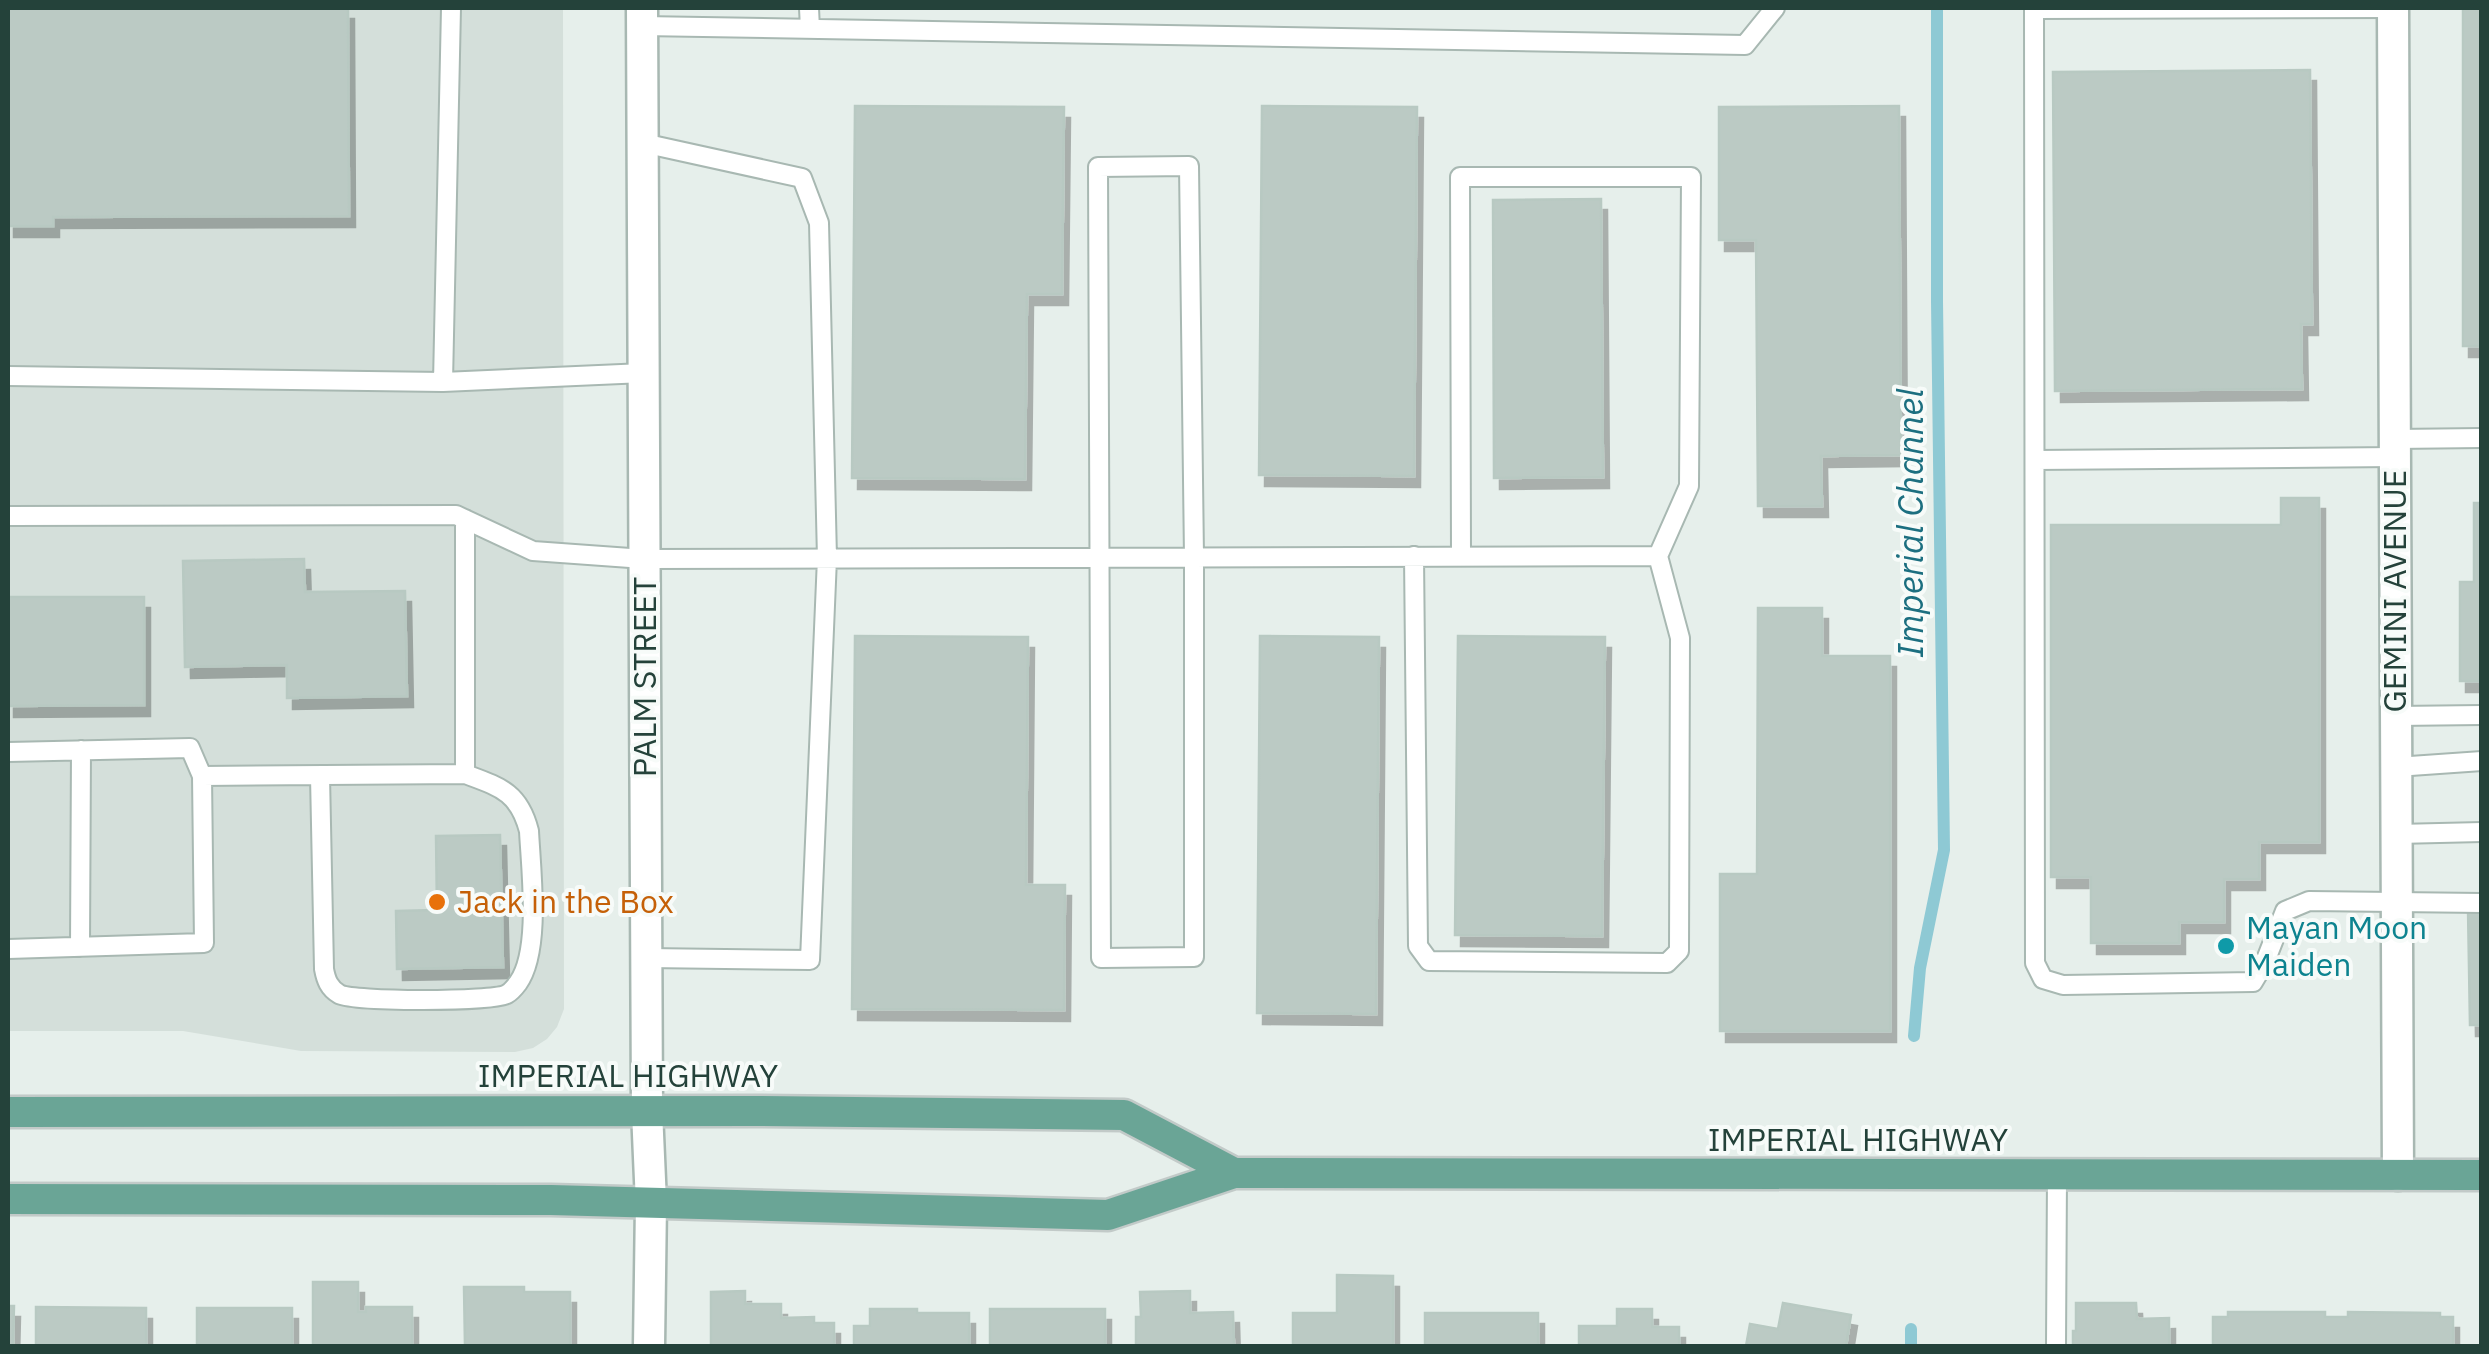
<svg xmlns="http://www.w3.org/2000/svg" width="2489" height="1354" font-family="'IBM Plex Sans',sans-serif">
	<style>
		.built { fill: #d4dfda }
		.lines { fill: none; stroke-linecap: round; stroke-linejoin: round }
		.stream { stroke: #8ec9d4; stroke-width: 12 }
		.building { fill: #bbcac4; stroke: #b8c9c2; stroke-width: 2.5; filter: url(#shadow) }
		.service-casing { stroke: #a8b8b2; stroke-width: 22 }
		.minor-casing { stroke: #a8b8b2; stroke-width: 35 }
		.tertiary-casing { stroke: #a8b8b2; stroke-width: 35 }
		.primary-casing { stroke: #c2cac8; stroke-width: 35 }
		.service { stroke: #fff; stroke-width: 18 }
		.minor { stroke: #fff; stroke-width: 30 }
		.tertiary { stroke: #fff; stroke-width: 30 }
		.primary { stroke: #6aa596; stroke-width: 30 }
		.food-dot { fill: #e8710a; stroke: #f7fbf9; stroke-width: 4 }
		.culture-dot { fill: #0f9aa8; stroke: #f7fbf9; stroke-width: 4 }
		.labels { text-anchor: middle; stroke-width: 8; stroke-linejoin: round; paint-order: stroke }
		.street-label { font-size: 32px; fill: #24423a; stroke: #f7fbf9 }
		.food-label { font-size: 32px; fill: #c56008; stroke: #f7fbf9; text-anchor: start }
		.culture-label { font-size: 32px; fill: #0d838f; stroke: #f7fbf9; text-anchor: start }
		.water-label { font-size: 35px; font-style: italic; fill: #1c6f80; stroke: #f7fbf9 }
	</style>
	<defs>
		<filter id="shadow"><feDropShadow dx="6" dy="11" stdDeviation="0" flood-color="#0004"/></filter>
	</defs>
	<rect width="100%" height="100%" fill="#e6efeb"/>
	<path class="built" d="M 8,8 L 563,8 L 564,1009 L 557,1027 L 547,1039 L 533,1048 L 515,1052 L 301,1051 L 183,1031 L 8,1031 Z"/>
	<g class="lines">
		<path class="stream" d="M 1914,1036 L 1920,968 L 1944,850 L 1937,301 L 1937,8
			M 1911,1346 L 1911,1329"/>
	</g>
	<path class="building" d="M 8,8 L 348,8 L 349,216 L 53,217 L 53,226 L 8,226 Z
		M 2463,8 L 2482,8 L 2482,346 L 2463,346 Z
		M 2310,70 L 2312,324 L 2301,324 L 2302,389 L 2055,391 L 2053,72 Z
		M 855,106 L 1064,107 L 1062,294 L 1027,294 L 1025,479 L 852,478 Z
		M 1262,106 L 1417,107 L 1414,476 L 1259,475 Z
		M 1899,106 L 1901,455 L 1821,456 L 1822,506 L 1758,506 L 1756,240 L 1719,240 L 1719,107 Z
		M 1601,199 L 1603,477 L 1494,478 L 1493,200 Z
		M 2281,498 L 2319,498 L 2319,842 L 2259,842 L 2259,879 L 2224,879 L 2224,922 L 2179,922 L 2179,943 L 2091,943 L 2091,877 L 2051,877 L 2051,525 L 2281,525 Z
		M 2474,503 L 2482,503 L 2482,681 L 2460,681 L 2460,582 L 2474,582 Z
		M 304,559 L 305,592 L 405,591 L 407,696 L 287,698 L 287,665 L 185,667 L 183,561 Z
		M 8,597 L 144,597 L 144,705 L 8,706 Z
		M 1758,608 L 1822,608 L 1822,656 L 1890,656 L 1890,1031 L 1720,1031 L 1720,874 L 1757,874 Z
		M 855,636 L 1028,637 L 1026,885 L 1065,885 L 1064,1010 L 852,1009 Z
		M 1260,636 L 1379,637 L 1376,1014 L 1257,1013 Z
		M 1458,636 L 1605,637 L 1602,936 L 1455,935 Z
		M 500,835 L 503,967 L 397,969 L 396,911 L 437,910 L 436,836 Z
		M 2468,909 L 2482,909 L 2482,1025 L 2470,1025 Z
		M 1337,1275 L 1393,1276 L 1393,1346 L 1293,1346 L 1293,1313 L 1337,1313 Z
		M 313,1282 L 358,1282 L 358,1312 L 366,1312 L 366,1307 L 412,1307 L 412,1346 L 313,1346 Z
		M 464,1287 L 524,1287 L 524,1292 L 570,1292 L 570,1346 L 465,1346 Z
		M 745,1291 L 745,1304 L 781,1304 L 781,1318 L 814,1317 L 814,1323 L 834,1323 L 834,1346 L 711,1346 L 711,1292 Z
		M 1190,1291 L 1190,1313 L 1233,1312 L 1234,1346 L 1136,1346 L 1136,1317 L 1141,1317 L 1140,1292 Z
		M 1783,1303 L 1851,1315 L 1846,1346 L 1746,1346 L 1750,1324 L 1778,1329 Z
		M 2076,1303 L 2136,1303 L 2137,1319 L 2169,1318 L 2169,1346 L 2073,1346 L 2073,1331 L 2076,1331 Z
		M 8,1306 L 14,1306 L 13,1346 L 8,1346 Z
		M 36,1307 L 146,1308 L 146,1346 L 36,1346 Z
		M 197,1308 L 292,1308 L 292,1346 L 197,1346 Z
		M 870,1309 L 917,1309 L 917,1313 L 969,1313 L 969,1346 L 854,1346 L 854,1326 L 870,1326 Z
		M 990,1309 L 1105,1309 L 1105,1346 L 990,1346 Z
		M 1617,1309 L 1652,1309 L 1652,1327 L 1679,1327 L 1679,1346 L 1579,1346 L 1579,1326 L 1617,1326 Z
		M 2228,1312 L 2325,1312 L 2325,1317 L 2348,1317 L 2348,1312 L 2440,1313 L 2440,1317 L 2453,1317 L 2453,1346 L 2213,1346 L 2213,1317 L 2228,1317 Z
		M 1425,1313 L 1538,1313 L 1538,1346 L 1425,1346 Z"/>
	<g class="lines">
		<g class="service-casing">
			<path id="service" d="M 809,8 L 810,29
				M 2034,8 L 2035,963 L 2043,979 L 2063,985 L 2253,982 L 2265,962 L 2285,911 L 2309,901 L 2482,903
				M 2034,9 L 2393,8
				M 642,26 L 1745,45 L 1775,8
				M 643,143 L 802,178 L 819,223 L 827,558 L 810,960 L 647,958
				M 1189,166 L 1194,557 L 1194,957 L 1101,958 L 1098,167 Z
				M 8,376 L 443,382 L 644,373
				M 443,382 L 451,8
				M 2395,439 L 2482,438
				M 2035,460 L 2395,457
				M 8,516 L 456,515 L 533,551 L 644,559 L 1658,556
				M 1414,556 L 1418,946 L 1429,961 L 1667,963 L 1679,951 L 1680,638 L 1658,556 L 1689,486 L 1691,177 L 1460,177 L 1461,556
				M 2396,716 L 2482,715
				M 8,752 L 190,748 L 202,776
				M 2396,767 L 2482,761
				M 320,776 L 324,969 C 326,980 329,988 339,994 C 352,1002 493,1002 507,994 C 512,991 515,987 518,983 C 541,951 531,871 529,831 C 519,792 500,787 465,774
				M 2397,834 L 2482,832
				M 80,947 L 81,750
				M 8,949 L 204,943 L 202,776 L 465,774 L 465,519
				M 2056,1346 L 2057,1176"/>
		</g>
		<g class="minor-casing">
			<path id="minor" d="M 2393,8 L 2398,1175
				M 649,1346 L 651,1203"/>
		</g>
		<g class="tertiary-casing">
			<path id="tertiary" d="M 642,8 L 647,1111 L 651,1203"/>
		</g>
		<g class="primary-casing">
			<path id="primary" d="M 8,1112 L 757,1111 L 1124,1115 L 1234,1173
				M 8,1199 L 551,1200 L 1108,1215 L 1234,1173 L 2482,1175"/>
		</g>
		<use href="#service" class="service"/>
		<use href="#minor" class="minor"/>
		<use href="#tertiary" class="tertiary"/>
		<use href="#primary" class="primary"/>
	</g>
	<circle class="food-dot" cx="437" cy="902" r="10"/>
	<circle class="culture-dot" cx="2226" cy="946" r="10"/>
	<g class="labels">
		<g class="street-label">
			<text transform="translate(2395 591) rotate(-90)" y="11">GEMINI AVENUE</text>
			<text transform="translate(645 677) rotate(-90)" y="11">PALM STREET</text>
			<text x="628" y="1087">IMPERIAL HIGHWAY</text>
			<text x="1858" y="1151">IMPERIAL HIGHWAY</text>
		</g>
		<g class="food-label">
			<text x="457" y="913">Jack in the Box</text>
		</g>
		<g class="culture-label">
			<text x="2246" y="939">Mayan Moon<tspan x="2246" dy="37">Maiden</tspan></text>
		</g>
		<g class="water-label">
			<text transform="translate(1911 523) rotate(-90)" y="12">Imperial Channel</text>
		</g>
	</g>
	<rect width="2489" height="1354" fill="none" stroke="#24423a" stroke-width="20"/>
</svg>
